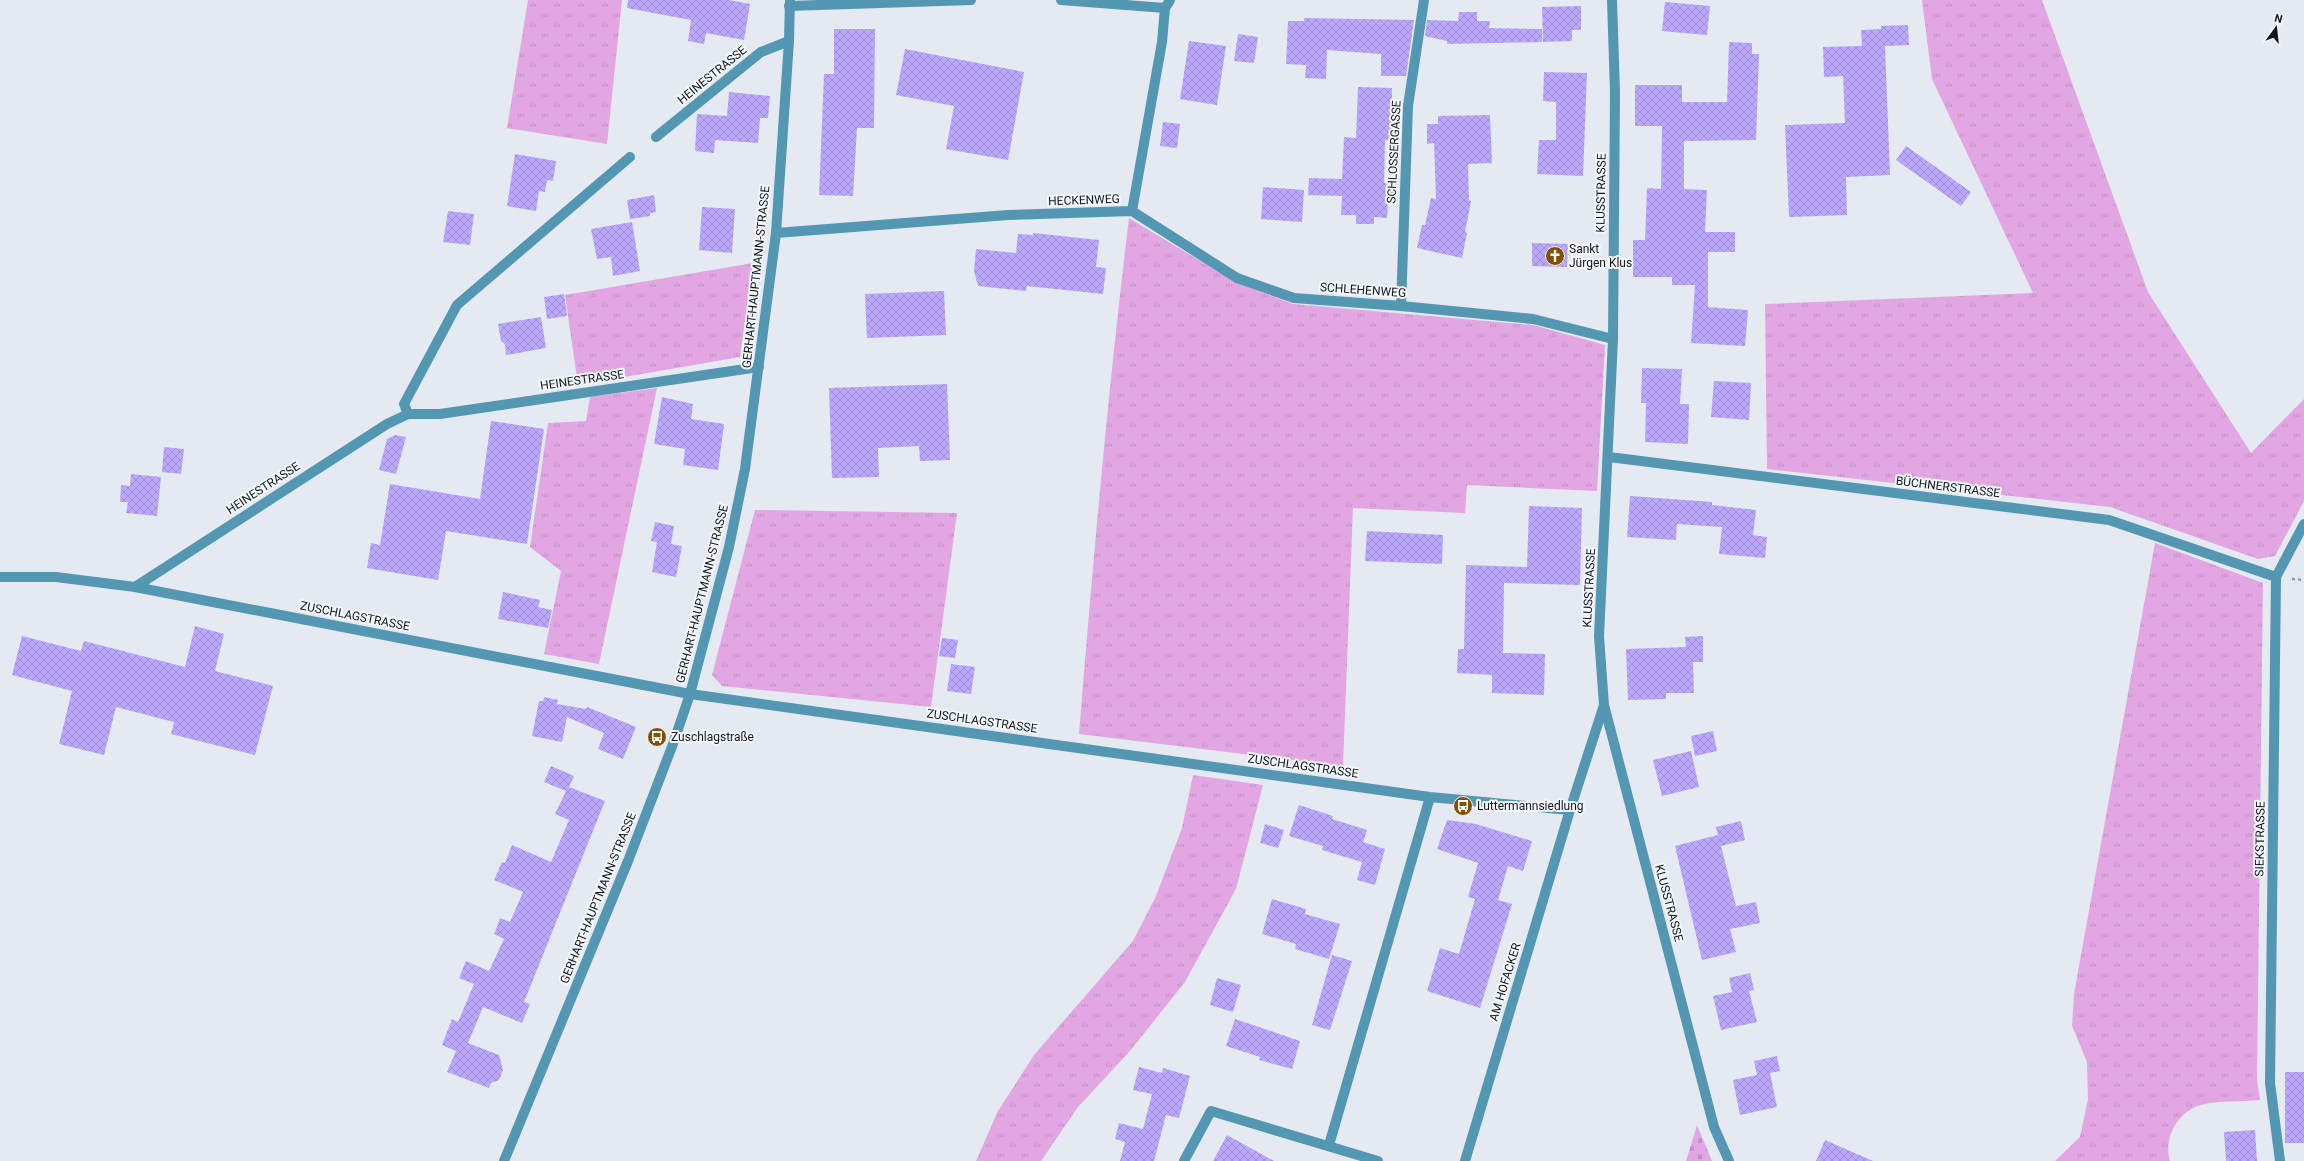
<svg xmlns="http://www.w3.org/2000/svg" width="2304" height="1161" font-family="Roboto,sans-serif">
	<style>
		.grass { fill: url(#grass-tufts) }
		.cemetery { fill: url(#cemetery-stones) }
		.building { fill: url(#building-cross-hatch) }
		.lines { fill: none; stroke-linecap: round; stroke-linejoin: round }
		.path { stroke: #969aa1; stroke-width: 2.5; stroke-dasharray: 3 3; stroke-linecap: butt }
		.minor { stroke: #5397b3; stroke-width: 10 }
		.tertiary { stroke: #5397b3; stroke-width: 10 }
		.labels { text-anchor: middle; stroke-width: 4; stroke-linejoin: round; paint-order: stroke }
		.street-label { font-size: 12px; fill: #141619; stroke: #f2f7fe }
		.poi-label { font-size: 12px; fill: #141619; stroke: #f2f7fe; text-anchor: start }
	</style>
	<defs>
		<pattern id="grass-tufts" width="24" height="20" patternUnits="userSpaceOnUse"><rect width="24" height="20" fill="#e2a7e2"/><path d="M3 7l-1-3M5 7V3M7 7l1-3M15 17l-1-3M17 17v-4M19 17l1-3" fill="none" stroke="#c18fc1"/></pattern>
		<pattern id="cemetery-stones" width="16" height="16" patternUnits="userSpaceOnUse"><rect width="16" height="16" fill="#e2a7e2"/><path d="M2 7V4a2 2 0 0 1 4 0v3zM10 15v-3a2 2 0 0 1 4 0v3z" fill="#c18fc1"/></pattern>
		<pattern id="building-cross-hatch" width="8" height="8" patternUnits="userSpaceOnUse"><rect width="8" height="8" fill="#bba8fd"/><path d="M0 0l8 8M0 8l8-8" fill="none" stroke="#a090d8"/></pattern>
	</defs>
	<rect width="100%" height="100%" fill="#e4e9f2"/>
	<path class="grass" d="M 528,0 L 622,0 L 607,144 L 507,128 Z
		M 1922,0 L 2042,0 L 2148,292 L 2251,453 L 2304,399 L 2304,501 L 2275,556 L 2258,559 L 2110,507 L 1767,469 L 1765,304 L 2033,293 L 1932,79 Z
		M 1129,218 L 1235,282 L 1293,304 L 1533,325 L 1605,345 L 1597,491 L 1467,485 L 1465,513 L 1353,508 L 1343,766 L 1079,734 C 1093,561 1108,390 1129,218 Z
		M 753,263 L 740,357 L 578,385 L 565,295 Z
		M 657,388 L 599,664 L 544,654 L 561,571 L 530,547 L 548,423 L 586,421 L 590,397 Z
		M 755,510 L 957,513 L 931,707 L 722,686 L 712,675 Z
		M 2155,543 L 2263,583 L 2257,1080 L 2260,1100 C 2243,1102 2217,1100 2201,1105 C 2178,1111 2163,1138 2170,1161 L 2055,1161 L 2080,1137 L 2088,1099 L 2087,1062 L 2072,1026 L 2074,994 Z
		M 1193,775 L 1263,785 L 1236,889 L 1185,982 L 1130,1051 L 1078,1107 L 1041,1161 L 976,1161 L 998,1111 L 1034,1055 L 1133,941 L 1156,896 L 1182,828 Z"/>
	<path class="cemetery" d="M 1697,1125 L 1712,1161 L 1686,1161 Z"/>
	<path class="building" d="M 628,0 L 729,0 L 750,4 L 744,40 L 706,33 L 704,44 L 688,41 L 691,20 L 627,8 Z
		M 1665,2 L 1710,6 L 1707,35 L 1662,31 Z
		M 1581,6 L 1581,30 L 1572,30 L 1572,41 L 1543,42 L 1542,7 Z
		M 1459,12 L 1477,12 L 1477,21 L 1490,21 L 1489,28 L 1542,29 L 1542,42 L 1447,44 L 1447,41 L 1425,36 L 1427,20 L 1458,21 Z
		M 1304,18 L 1414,20 L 1406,76 L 1381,76 L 1381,54 L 1327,50 L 1326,79 L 1305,78 L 1306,65 L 1286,64 L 1288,21 L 1304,21 Z
		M 1908,25 L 1909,45 L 1885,46 L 1890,175 L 1846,177 L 1847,215 L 1789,217 L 1785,125 L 1845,123 L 1843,76 L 1824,77 L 1823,47 L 1862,46 L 1861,30 L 1881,29 L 1881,26 Z
		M 834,29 L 875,29 L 874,128 L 857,128 L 853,196 L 819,195 L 824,74 L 834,74 Z
		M 1238,34 L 1258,37 L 1254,63 L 1234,61 Z
		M 1189,41 L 1226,46 L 1217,105 L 1180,99 Z
		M 1729,42 L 1752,43 L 1752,54 L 1759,54 L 1756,140 L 1684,141 L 1684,189 L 1707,190 L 1705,232 L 1735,232 L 1735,252 L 1708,252 L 1708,307 L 1748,310 L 1745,346 L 1691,343 L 1695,285 L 1672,285 L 1672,277 L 1633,277 L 1633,240 L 1645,240 L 1647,188 L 1661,189 L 1662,126 L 1635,126 L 1635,85 L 1682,85 L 1682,102 L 1727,102 Z
		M 905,49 L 1024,72 L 1008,160 L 946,149 L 954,106 L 896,95 Z
		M 1544,72 L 1587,73 L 1583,176 L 1537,174 L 1539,140 L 1556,140 L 1556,102 L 1543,101 Z
		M 1358,87 L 1392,88 L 1391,140 L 1385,140 L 1384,183 L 1397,184 L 1397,202 L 1388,202 L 1387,218 L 1374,217 L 1374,224 L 1356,224 L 1356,215 L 1341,215 L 1342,196 L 1308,195 L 1309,178 L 1342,179 L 1344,137 L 1356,138 Z
		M 729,92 L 770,96 L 768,118 L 760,118 L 758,143 L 715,140 L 714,153 L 695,151 L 697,114 L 727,116 Z
		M 1490,115 L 1492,163 L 1468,164 L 1469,200 L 1471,201 L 1465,232 L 1467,233 L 1462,258 L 1417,248 L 1422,225 L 1425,225 L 1431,198 L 1436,199 L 1434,143 L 1427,144 L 1427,124 L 1438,124 L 1438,116 Z
		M 1163,122 L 1180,124 L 1177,148 L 1160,146 Z
		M 1906,146 L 1971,192 L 1961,206 L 1896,160 Z
		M 515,154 L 556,161 L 553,181 L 547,180 L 545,192 L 539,191 L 536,211 L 507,206 Z
		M 1263,187 L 1304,190 L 1302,222 L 1261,219 Z
		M 654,195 L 656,212 L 650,213 L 650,216 L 630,219 L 627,200 Z
		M 702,207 L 735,209 L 732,253 L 699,250 Z
		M 448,211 L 474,214 L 470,245 L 443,242 Z
		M 632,222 L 640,271 L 613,276 L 611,257 L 597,259 L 591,229 Z
		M 1033,233 L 1099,240 L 1096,267 L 1106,268 L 1103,294 L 1027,286 L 1026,291 L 978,286 L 974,271 L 976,249 L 1016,253 L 1018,234 L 1033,235 Z
		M 1532,243 L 1568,244 L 1567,267 L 1532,266 Z
		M 944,291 L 946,335 L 867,338 L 865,294 Z
		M 564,294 L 567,316 L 547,319 L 544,297 Z
		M 541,317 L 546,348 L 506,355 L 505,344 L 501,341 L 498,324 Z
		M 1642,368 L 1682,369 L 1680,404 L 1689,404 L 1688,444 L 1645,442 L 1646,403 L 1641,403 Z
		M 1714,381 L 1751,383 L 1749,420 L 1711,417 Z
		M 947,384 L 950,460 L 920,461 L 919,446 L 878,448 L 879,477 L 832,478 L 829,388 Z
		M 662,397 L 693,404 L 691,419 L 724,424 L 718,470 L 683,465 L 685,449 L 654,444 Z
		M 491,421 L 544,429 L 527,544 L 446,531 L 438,580 L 367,568 L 371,543 L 380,545 L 390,484 L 480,499 Z
		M 395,435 L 406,437 L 396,474 L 379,470 L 387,439 Z
		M 164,447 L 184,449 L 181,474 L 162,472 Z
		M 131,474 L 161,477 L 157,516 L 126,513 L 128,502 L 120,502 L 121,485 L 130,486 Z
		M 1630,496 L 1712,502 L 1712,505 L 1756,510 L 1753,535 L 1767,537 L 1765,558 L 1719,554 L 1722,527 L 1677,524 L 1676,540 L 1627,537 Z
		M 1529,506 L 1582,508 L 1580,585 L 1504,583 L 1503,653 L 1545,654 L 1544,695 L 1492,693 L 1492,675 L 1457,673 L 1458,649 L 1464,649 L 1466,565 L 1527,567 Z
		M 655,522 L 674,526 L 671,544 L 682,546 L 676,577 L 652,572 L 657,542 L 651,541 Z
		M 1367,531 L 1443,535 L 1442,564 L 1365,561 Z
		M 503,592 L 540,600 L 538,607 L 552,610 L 548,628 L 498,619 Z
		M 195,626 L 224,634 L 215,671 L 273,686 L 255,755 L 171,734 L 174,722 L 116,707 L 104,755 L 59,744 L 72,691 L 12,675 L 22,636 L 81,651 L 84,641 L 185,667 Z
		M 1703,636 L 1703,662 L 1693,662 L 1694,693 L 1666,693 L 1666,699 L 1628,700 L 1626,649 L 1686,647 L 1685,637 Z
		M 942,638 L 958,640 L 955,658 L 939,656 Z
		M 951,664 L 975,667 L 971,694 L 947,691 Z
		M 544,697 L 558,700 L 557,704 L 586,709 L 587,707 L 636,727 L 623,759 L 598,749 L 604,733 L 567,717 L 562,742 L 532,736 L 539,701 L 543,701 Z
		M 1713,731 L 1717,751 L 1695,756 L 1691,736 Z
		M 1691,751 L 1699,787 L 1662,796 L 1653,760 Z
		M 551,766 L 574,776 L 569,787 L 605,801 L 524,1002 L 530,1004 L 522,1023 L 483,1007 L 468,1043 L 499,1055 L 503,1070 L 499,1080 L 491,1083 L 489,1088 L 447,1072 L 456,1051 L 442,1045 L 452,1019 L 458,1022 L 474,984 L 459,978 L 466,961 L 489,971 L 504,939 L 494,934 L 497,927 L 500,918 L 510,922 L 523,892 L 494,880 L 502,862 L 505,863 L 512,845 L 551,862 L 569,820 L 555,814 L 566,791 L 544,782 Z
		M 1299,805 L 1333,816 L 1332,819 L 1367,830 L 1363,842 L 1385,849 L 1375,885 L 1357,880 L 1362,862 L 1322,850 L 1323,846 L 1289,836 Z
		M 1447,820 L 1476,824 L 1532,841 L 1523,871 L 1508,866 L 1498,900 L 1512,904 L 1480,1008 L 1427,991 L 1440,948 L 1459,954 L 1475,899 L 1468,897 L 1478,863 L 1437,849 Z
		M 1741,821 L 1745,840 L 1721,846 L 1736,906 L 1756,902 L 1760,923 L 1730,929 L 1736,952 L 1702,960 L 1675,846 L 1718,835 L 1716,827 Z
		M 1265,824 L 1284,830 L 1278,848 L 1260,843 Z
		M 1272,899 L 1306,909 L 1305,914 L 1340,924 L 1329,959 L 1295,949 L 1296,944 L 1262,934 Z
		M 1332,955 L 1352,961 L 1330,1030 L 1312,1025 Z
		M 1750,973 L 1754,990 L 1749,991 L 1757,1022 L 1721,1030 L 1713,996 L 1732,992 L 1729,978 Z
		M 1217,978 L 1241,985 L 1233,1012 L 1210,1005 Z
		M 1235,1019 L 1300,1041 L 1292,1069 L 1259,1060 L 1260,1057 L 1226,1046 Z
		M 1777,1056 L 1780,1071 L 1770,1073 L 1777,1107 L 1740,1115 L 1733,1080 L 1757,1075 L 1754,1061 Z
		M 1139,1067 L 1162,1073 L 1163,1068 L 1190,1076 L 1179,1118 L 1166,1115 L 1154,1161 L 1120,1161 L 1125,1142 L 1115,1139 L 1119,1123 L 1143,1129 L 1152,1094 L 1133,1090 Z
		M 2285,1072 L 2304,1072 L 2304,1143 L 2285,1143 Z
		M 2255,1130 L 2257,1161 L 2226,1161 L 2224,1132 Z
		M 1227,1135 L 1274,1161 L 1213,1161 Z
		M 1825,1140 L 1873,1161 L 1816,1161 Z"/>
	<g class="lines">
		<path class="path" d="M 2292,579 L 2304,580"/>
		<path class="minor" d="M 1061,0 L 1165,8
			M 1612,0 L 1615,92 L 1613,339 L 1599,636 L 1604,705 L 1714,1127 L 1729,1161
			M 789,6 L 971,0
			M 656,137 L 761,52 L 789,41
			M 1132,211 L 1237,278 L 1294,298 L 1401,306 L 1533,319 L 1613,339
			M 1132,211 L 1162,42 L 1165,8 L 1170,0
			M 776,233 L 1008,215 L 1132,211
			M 1401,306 L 1408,106 L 1424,0
			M 408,414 L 404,404 L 457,305 L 630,157
			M 1609,457 L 2109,520 L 2276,577
			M 0,577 L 56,577 L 135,587 L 690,694 L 1430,797 L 1570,810 L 1604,705
			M 135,587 L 387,424 L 408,414 L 440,414 L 759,367
			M 1329,1145 L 1430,797
			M 1184,1161 L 1211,1111 L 1378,1161
			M 1465,1161 L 1570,810
			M 2280,1161 L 2270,1083 L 2276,577 L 2304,524"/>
		<path class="tertiary" d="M 504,1161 L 628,861 L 673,744 L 690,694 L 729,547 L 745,469 L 776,233 L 789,41 L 790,0"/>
	</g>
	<defs>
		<g id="church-disc" transform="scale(1)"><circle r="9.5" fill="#864f00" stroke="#f2f7fe"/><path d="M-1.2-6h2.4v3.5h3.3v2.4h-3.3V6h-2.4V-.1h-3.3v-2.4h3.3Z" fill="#fff"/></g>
		<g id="bus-disc" transform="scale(1)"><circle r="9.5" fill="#864f00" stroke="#f2f7fe"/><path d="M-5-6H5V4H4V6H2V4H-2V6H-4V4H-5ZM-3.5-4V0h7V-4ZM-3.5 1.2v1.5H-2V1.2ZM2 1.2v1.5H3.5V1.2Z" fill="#fff"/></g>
	</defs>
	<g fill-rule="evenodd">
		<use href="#church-disc" x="1555" y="256"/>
		<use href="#bus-disc" x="657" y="737"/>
		<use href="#bus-disc" x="1463" y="806"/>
	</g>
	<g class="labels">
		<g class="street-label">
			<text transform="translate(712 75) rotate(-39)" y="4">HEINESTRASSE</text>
			<text transform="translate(1394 152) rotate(-87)" y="4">SCHLOSSERGASSE</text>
			<text transform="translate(1601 193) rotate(-89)" y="4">KLUSSTRASSE</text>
			<text transform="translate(1084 200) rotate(-2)" y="4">HECKENWEG</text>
			<text transform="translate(756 277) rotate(-84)" y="4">GERHART-HAUPTMANN-STRASSE</text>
			<text transform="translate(1363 290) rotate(4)" y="4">SCHLEHENWEG</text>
			<text transform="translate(582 380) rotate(-8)" y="4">HEINESTRASSE</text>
			<text transform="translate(1948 487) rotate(7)" y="4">BÜCHNERSTRASSE</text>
			<text transform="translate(263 488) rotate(-33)" y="4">HEINESTRASSE</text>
			<text transform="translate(1589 588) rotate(-87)" y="4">KLUSSTRASSE</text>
			<text transform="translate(702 594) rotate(-76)" y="4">GERHART-HAUPTMANN-STRASSE</text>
			<text transform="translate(355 616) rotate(11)" y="4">ZUSCHLAGSTRASSE</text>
			<text transform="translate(982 721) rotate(8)" y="4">ZUSCHLAGSTRASSE</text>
			<text transform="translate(1303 766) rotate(8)" y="4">ZUSCHLAGSTRASSE</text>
			<text transform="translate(2260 839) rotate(-89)" y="4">SIEKSTRASSE</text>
			<text transform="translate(598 898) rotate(-68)" y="4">GERHART-HAUPTMANN-STRASSE</text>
			<text transform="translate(1669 903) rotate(75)" y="4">KLUSSTRASSE</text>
			<text transform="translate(1505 982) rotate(-73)" y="4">AM HOFACKER</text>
		</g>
		<g class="poi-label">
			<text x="1569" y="253">Sankt<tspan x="1569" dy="14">Jürgen Klus</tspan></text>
			<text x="671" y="741">Zuschlagstraße</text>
			<text x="1477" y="810">Luttermannsiedlung</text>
		</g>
	</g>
	<g transform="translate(2276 28) rotate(15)" stroke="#f2f7fe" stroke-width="3" paint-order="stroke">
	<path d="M0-3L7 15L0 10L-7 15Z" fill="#141619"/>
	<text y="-6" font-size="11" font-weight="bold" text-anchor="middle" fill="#141619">N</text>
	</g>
</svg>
